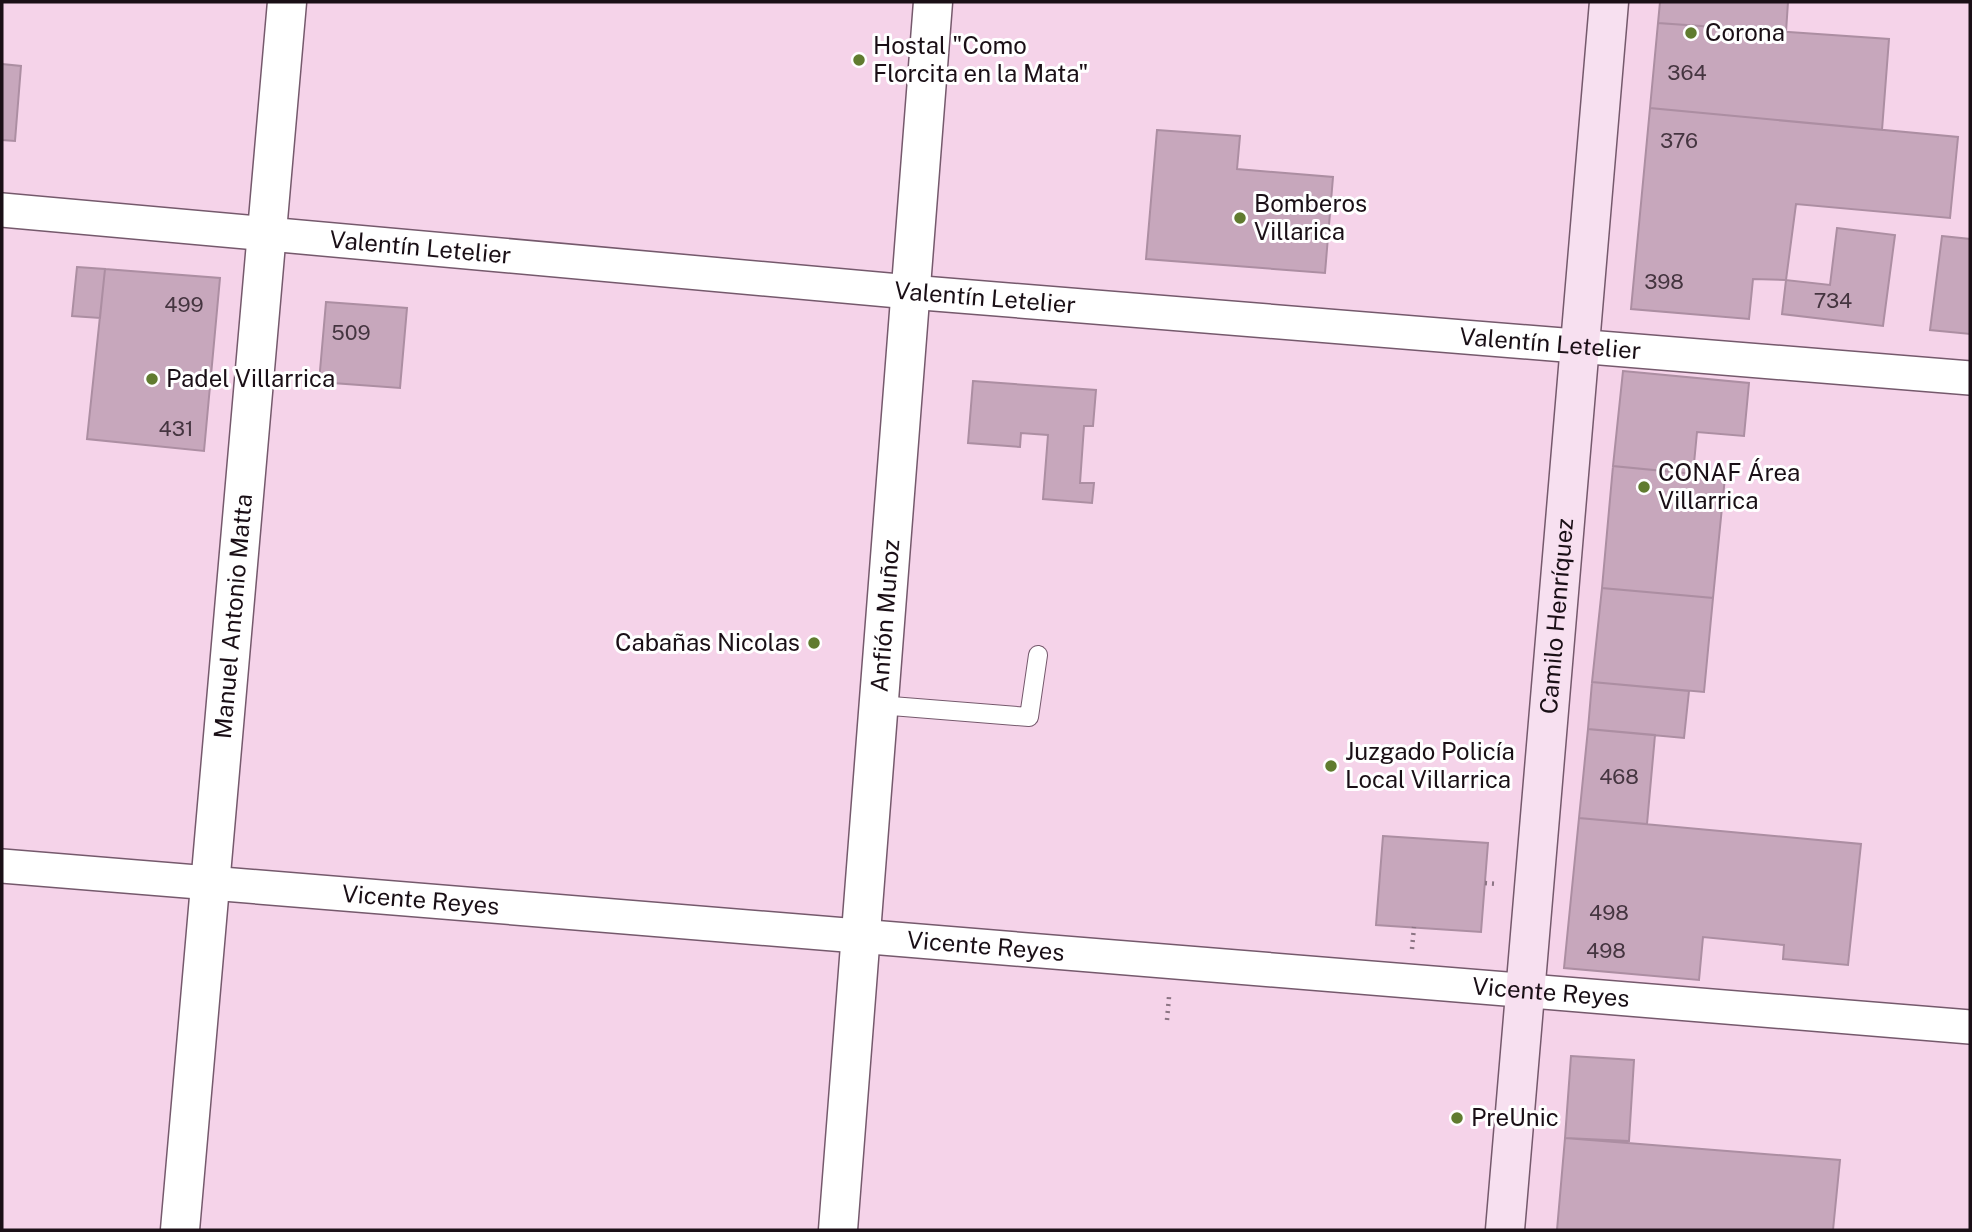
<svg xmlns="http://www.w3.org/2000/svg" width="1972" height="1232" font-family="'Public Sans',sans-serif">
	<style>
		.building { fill: #c7a7bc; stroke: #ac8ea2; stroke-width: 2 }
		.lines { fill: none; stroke-linecap: round; stroke-linejoin: round }
		.service-casing { stroke: #75596c; stroke-width: 20 }
		.minor-casing { stroke: #75596c; stroke-width: 36 }
		.tertiary-casing { stroke: #75596c; stroke-width: 41 }
		.secondary-casing { stroke: #75596c; stroke-width: 41 }
		.path { stroke: #8b7483; stroke-width: 4.5; stroke-dasharray: 2 5; stroke-linecap: butt }
		.service { stroke: #fff; stroke-width: 18 }
		.minor { stroke: #fff; stroke-width: 33 }
		.tertiary { stroke: #fff; stroke-width: 38 }
		.secondary { stroke: #f7e0f0; stroke-width: 38 }
		.poi-dot { fill: #607b2f; stroke: #fff; stroke-width: 2.5 }
		.labels { text-anchor: middle; stroke-width: 6; stroke-linejoin: round; paint-order: stroke }
		.number-label { font-size: 21px; fill: #453540 }
		.poi-label { font-size: 24px; fill: #1a0f16; stroke: #fff; text-anchor: start }
		.street-label { font-size: 24px; fill: #1a0f16; stroke: #fff }
	</style>
	<rect width="100%" height="100%" fill="#f5d3e9"/>
	<path class="building" d="M 1660,2 L 1788,2 L 1786,32 L 1658,23 Z
		M 1658,23 L 1889,39 L 1882,130 L 1650,108 Z
		M 2,64 L 21,66 L 15,141 L 2,140 Z
		M 1650,108 L 1958,137 L 1950,218 L 1796,204 L 1786,280 L 1753,279 L 1749,319 L 1631,309 Z
		M 1157,130 L 1240,136 L 1237,169 L 1333,177 L 1325,273 L 1146,259 Z
		M 1837,228 L 1895,235 L 1883,326 L 1782,314 L 1786,280 L 1830,285 Z
		M 1942,236 L 1970,239 L 1970,334 L 1930,330 Z
		M 77,267 L 105,269 L 100,318 L 72,316 Z
		M 105,269 L 220,278 L 204,451 L 87,439 Z
		M 326,302 L 407,308 L 400,388 L 319,382 Z
		M 1623,371 L 1749,383 L 1744,436 L 1697,432 L 1693,474 L 1613,466 Z
		M 973,381 L 1096,390 L 1093,426 L 1084,426 L 1080,483 L 1094,483 L 1092,503 L 1043,499 L 1048,435 L 1021,433 L 1020,447 L 968,443 Z
		M 1613,466 L 1725,477 L 1713,598 L 1602,588 Z
		M 1602,588 L 1713,598 L 1704,692 L 1592,682 Z
		M 1592,682 L 1689,691 L 1684,738 L 1588,729 Z
		M 1588,729 L 1655,735 L 1647,824 L 1579,818 Z
		M 1579,818 L 1861,844 L 1848,965 L 1783,959 L 1784,945 L 1703,937 L 1699,980 L 1564,968 Z
		M 1383,836 L 1488,843 L 1481,932 L 1376,925 Z
		M 1571,1056 L 1634,1060 L 1629,1141 L 1565,1138 Z
		M 1565,1138 L 1840,1160 L 1833,1230 L 1557,1230 Z"/>
	<g class="lines">
		<g class="service-casing">
			<path id="service" d="M 879,705 L 1029,717 L 1038,655"/>
		</g>
		<g class="minor-casing">
			<g id="minor">
				<path id="s1" d="M 2,210 L 910,292 L 1970,378"/>
				<path id="s2" d="M 2,866 L 1970,1027"/>
			</g>
		</g>
		<g class="tertiary-casing">
			<g id="tertiary">
				<path id="s3" d="M 180,1230 L 287,2"/>
				<path id="s4" d="M 838,1230 L 933,2"/>
			</g>
		</g>
		<g class="secondary-casing">
			<g id="secondary">
				<path id="s5" d="M 1505,1230 L 1609,2"/>
			</g>
		</g>
		<path class="path" d="M 1485,883 L 1498,884
			M 1412,949 L 1414,927
			M 1167,1020 L 1169,997"/>
		<use href="#service" class="service"/>
		<use href="#minor" class="minor"/>
		<use href="#tertiary" class="tertiary"/>
		<use href="#secondary" class="secondary"/>
	</g>
	<g class="poi-dot">
		<circle cx="1691" cy="33" r="7"/>
		<circle cx="859" cy="60" r="7"/>
		<circle cx="1240" cy="218" r="7"/>
		<circle cx="152" cy="379" r="7"/>
		<circle cx="1644" cy="487" r="7"/>
		<circle cx="814" cy="643" r="7"/>
		<circle cx="1331" cy="766" r="7"/>
		<circle cx="1457" cy="1118" r="7"/>
	</g>
	<g class="labels">
		<g class="number-label">
			<text x="1687" y="80">364</text>
			<text x="1679" y="148">376</text>
			<text x="1664" y="289">398</text>
			<text x="1833" y="308">734</text>
			<text x="184" y="312">499</text>
			<text x="351" y="340">509</text>
			<text x="176" y="436">431</text>
			<text x="1619" y="784">468</text>
			<text x="1609" y="920">498</text>
			<text x="1606" y="958">498</text>
		</g>
		<g class="poi-label">
			<text x="1705" y="41">Corona</text>
			<text x="873" y="54">Hostal "Como<tspan x="873" dy="28">Florcita en la Mata"</tspan></text>
			<text x="1254" y="212">Bomberos<tspan x="1254" dy="28">Villarica</tspan></text>
			<text x="166" y="387">Padel Villarrica</text>
			<text x="1658" y="481">CONAF Área<tspan x="1658" dy="28">Villarrica</tspan></text>
			<text x="800" y="651" text-anchor="end">Cabañas Nicolas</text>
			<text x="1345" y="760">Juzgado Policía<tspan x="1345" dy="28">Local Villarrica</tspan></text>
			<text x="1471" y="1126">PreUnic</text>
		</g>
		<g class="street-label">
			<text dy="8" stroke="none"><textPath href="#s1" startOffset="420">Valentín Letelier</textPath></text>
			<text dy="8" stroke="none"><textPath href="#s1" startOffset="987">Valentín Letelier</textPath></text>
			<text dy="8" stroke="none"><textPath href="#s1" startOffset="1554">Valentín Letelier</textPath></text>
			<text dy="8" stroke="none"><textPath href="#s3" startOffset="616">Manuel Antonio Matta</textPath></text>
			<text dy="8" stroke="none"><textPath href="#s4" startOffset="616">Anfión Muñoz</textPath></text>
			<text dy="8" stroke="none"><textPath href="#s5" startOffset="616">Camilo Henríquez</textPath></text>
			<text dy="8" stroke="none"><textPath href="#s2" startOffset="420">Vicente Reyes</textPath></text>
			<text dy="8" stroke="none"><textPath href="#s2" startOffset="987">Vicente Reyes</textPath></text>
			<text dy="8" stroke="none"><textPath href="#s2" startOffset="1554">Vicente Reyes</textPath></text>
		</g>
	</g>
	<rect width="1972" height="1232" fill="none" stroke="#1a0f16" stroke-width="7"/>
</svg>
